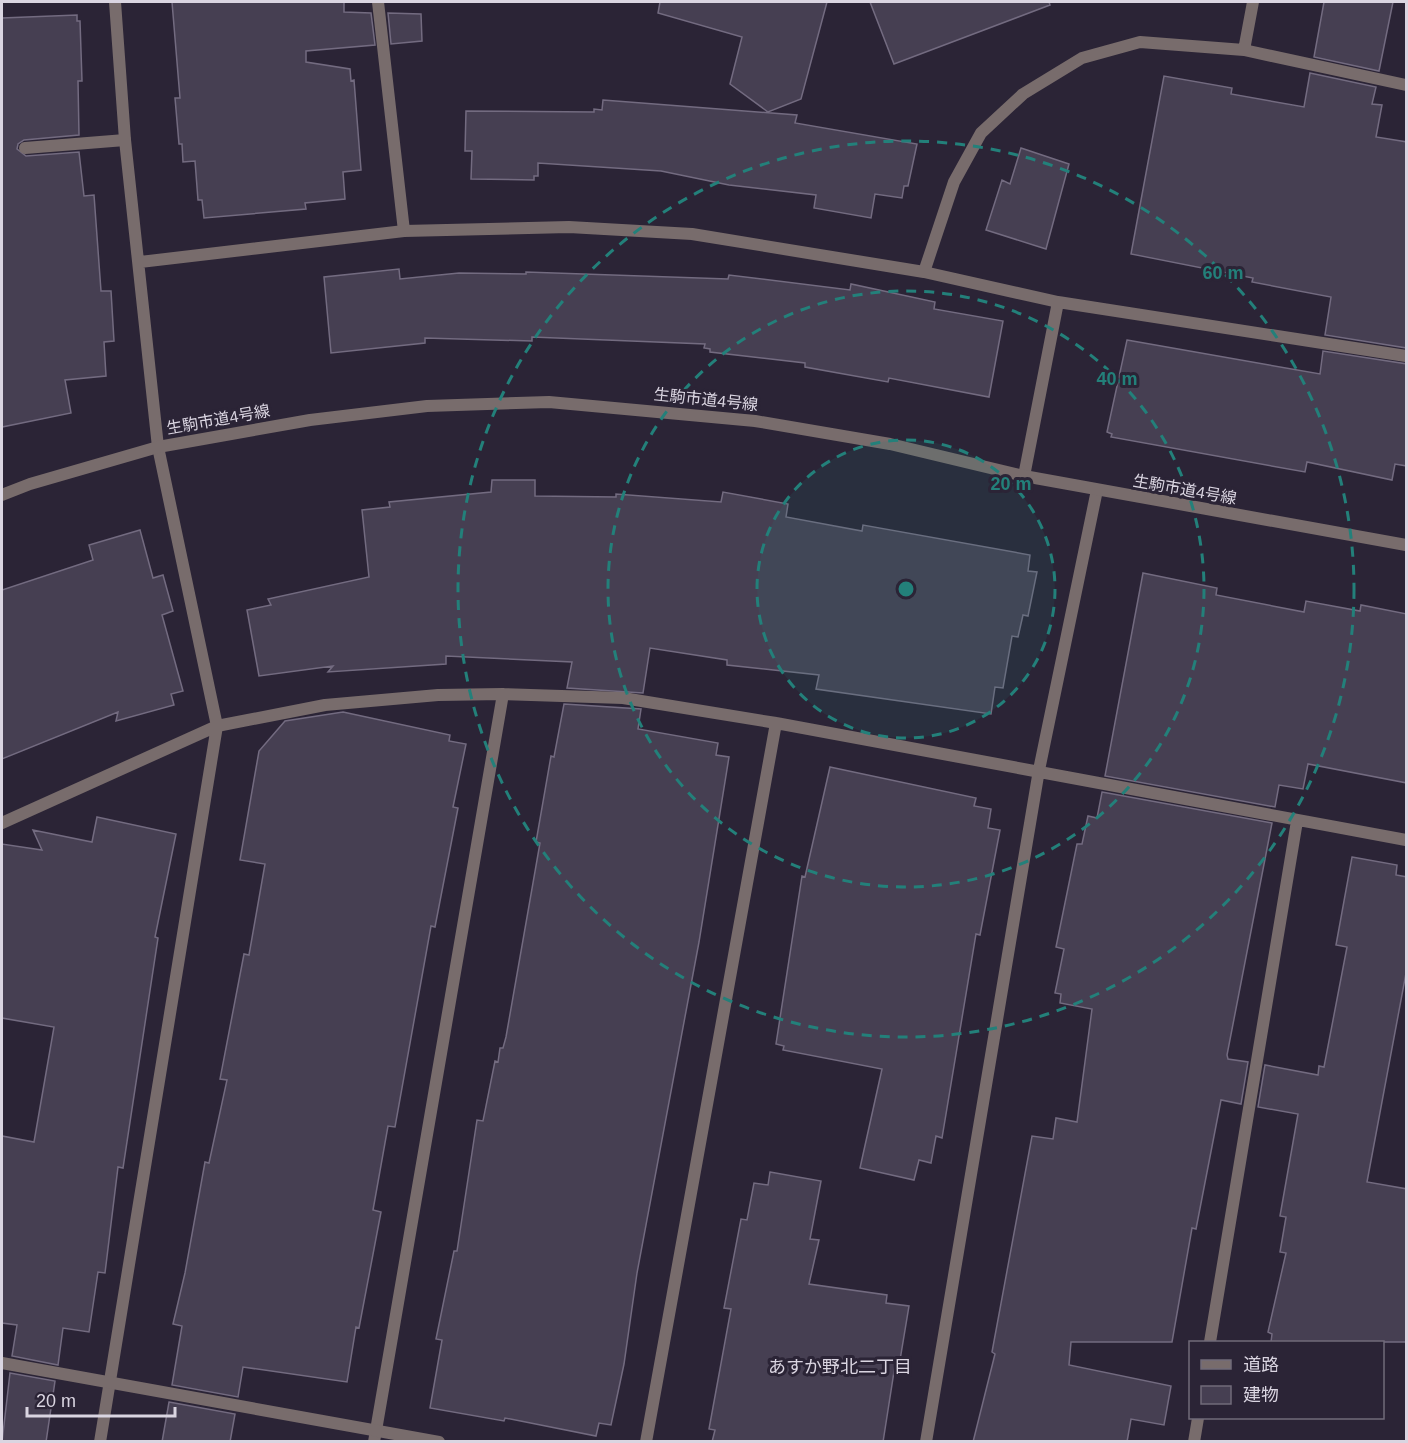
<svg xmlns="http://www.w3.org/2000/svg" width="1408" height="1443" font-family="Helvetica,'Noto Sans JP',sans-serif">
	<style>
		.building { fill: #463f52; stroke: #736b80; stroke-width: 1.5 }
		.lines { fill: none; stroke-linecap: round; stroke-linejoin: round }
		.service { stroke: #786c6c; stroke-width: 12 }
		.minor { stroke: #786c6c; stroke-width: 12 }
		.tertiary { stroke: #786c6c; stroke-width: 12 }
		.ring { fill: none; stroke: #23807a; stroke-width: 3; stroke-dasharray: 10 8 }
		.labels { text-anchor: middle; stroke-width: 6; stroke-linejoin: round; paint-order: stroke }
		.street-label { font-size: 16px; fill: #dad5e1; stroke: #2b2436 }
		.neighbourhood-label { font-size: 18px; fill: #dad5e1; stroke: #2b2436 }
		.centre { fill: #23807a; stroke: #2b2436; stroke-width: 3 }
		.ring-label { font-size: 18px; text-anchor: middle; font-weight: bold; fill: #23807a; stroke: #2b2436; stroke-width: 6; stroke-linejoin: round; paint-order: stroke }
	</style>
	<rect width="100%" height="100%" fill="#2b2436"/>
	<path class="building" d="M 172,2 L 344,2 L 344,12 L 371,13 L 375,45 L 306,51 L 306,62 L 350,69 L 351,81 L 354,80 L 361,170 L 343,172 L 345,199 L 305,203 L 306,209 L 204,218 L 202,200 L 198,200 L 195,161 L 183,162 L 182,144 L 179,144 L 175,98 L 180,98 Z
		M 660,2 L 827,2 L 801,99 L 768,112 L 730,84 L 742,37 L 658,13 Z
		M 870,2 L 1049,2 L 1050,5 L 894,64 Z
		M 1324,2 L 1393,2 L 1379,71 L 1314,57 Z
		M 388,13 L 421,14 L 422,41 L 391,44 Z
		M 77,15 L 77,21 L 80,21 L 82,81 L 78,81 L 79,135 L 24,140 L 18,144 L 17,149 L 26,156 L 79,152 L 84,196 L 94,195 L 101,291 L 111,291 L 114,341 L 104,342 L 106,376 L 65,380 L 71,413 L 2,427 L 2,18 Z
		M 1310,73 L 1376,87 L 1372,104 L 1382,105 L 1376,137 L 1407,142 L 1407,348 L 1325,335 L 1331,297 L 1252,282 L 1253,278 L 1131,254 L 1164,76 L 1232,88 L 1231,94 L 1304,107 Z
		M 603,100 L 797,115 L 795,123 L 917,144 L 908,186 L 904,186 L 902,198 L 875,194 L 871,218 L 814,208 L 816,195 L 729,185 L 661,171 L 538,163 L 538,176 L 534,176 L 534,180 L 471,179 L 472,151 L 465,151 L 466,111 L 594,112 L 594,109 L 602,110 Z
		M 1021,148 L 1069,164 L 1046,249 L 986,230 L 1002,180 L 1010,184 Z
		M 399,269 L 400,279 L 459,273 L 526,274 L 526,272 L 728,279 L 729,275 L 850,290 L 851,284 L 935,302 L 934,309 L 1003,321 L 989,397 L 889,378 L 888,382 L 805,367 L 805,363 L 710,352 L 710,349 L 704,348 L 705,344 L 532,337 L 532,341 L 425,338 L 425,343 L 331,353 L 324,277 Z
		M 1127,340 L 1320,374 L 1323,351 L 1407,364 L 1407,466 L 1395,464 L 1392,480 L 1307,462 L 1305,472 L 1111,437 L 1112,434 L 1107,432 Z
		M 492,480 L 535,480 L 535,496 L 616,497 L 616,494 L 721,502 L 723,492 L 788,504 L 786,517 L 862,531 L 863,525 L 1030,555 L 1028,571 L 1037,572 L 1028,616 L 1023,615 L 1018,637 L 1012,636 L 1003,688 L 995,687 L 991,714 L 816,689 L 819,675 L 727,665 L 727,660 L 650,648 L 643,693 L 567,688 L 572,662 L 446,656 L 446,664 L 328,672 L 333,666 L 259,676 L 247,610 L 271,605 L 268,599 L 369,577 L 362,510 L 390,507 L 389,502 L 491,492 Z
		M 140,530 L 153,578 L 163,575 L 173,611 L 162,615 L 183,691 L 171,694 L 174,705 L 116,721 L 118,712 L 2,759 L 2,590 L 93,560 L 89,545 Z
		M 1143,573 L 1217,588 L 1216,595 L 1304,612 L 1306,601 L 1360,611 L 1361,605 L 1407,614 L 1407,783 L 1308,764 L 1303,789 L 1279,785 L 1275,807 L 1105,776 Z
		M 564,704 L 641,709 L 638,729 L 718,743 L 716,755 L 729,757 L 699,942 L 637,1273 L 624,1364 L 611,1425 L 599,1423 L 596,1436 L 505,1418 L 504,1421 L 430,1408 L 442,1340 L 436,1339 L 454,1251 L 457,1251 L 477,1120 L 483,1121 L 495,1061 L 498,1062 L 500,1048 L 503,1048 L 506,1037 L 540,843 L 536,842 L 551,756 L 554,757 Z
		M 343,712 L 450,735 L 449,741 L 466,744 L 453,807 L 458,808 L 435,927 L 431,926 L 395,1127 L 388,1126 L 373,1210 L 381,1212 L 359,1328 L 356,1327 L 347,1382 L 243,1367 L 238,1397 L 172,1385 L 182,1326 L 173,1324 L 185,1273 L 205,1162 L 209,1163 L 227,1080 L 220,1079 L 244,954 L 249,955 L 265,864 L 240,860 L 259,751 L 285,721 Z
		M 830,767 L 976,798 L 974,806 L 991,809 L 988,828 L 1000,830 L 980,935 L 976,934 L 942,1138 L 936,1136 L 931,1163 L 919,1160 L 914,1180 L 860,1168 L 882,1069 L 783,1050 L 784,1046 L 776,1044 L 802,876 L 805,877 Z
		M 1102,792 L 1272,823 L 1227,1055 L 1228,1059 L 1248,1062 L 1241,1104 L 1221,1100 L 1196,1229 L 1192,1228 L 1172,1342 L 1071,1342 L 1069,1365 L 1171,1386 L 1164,1425 L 1131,1419 L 1127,1442 L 973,1442 L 995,1354 L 992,1352 L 1032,1136 L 1053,1139 L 1056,1118 L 1077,1122 L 1092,1009 L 1060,1003 L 1061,994 L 1055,993 L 1064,949 L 1056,947 L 1077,844 L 1082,844 L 1088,816 L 1097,818 Z
		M 97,817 L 176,834 L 155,937 L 158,938 L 123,1168 L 118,1167 L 105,1273 L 98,1272 L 89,1332 L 63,1328 L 58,1365 L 12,1356 L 17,1325 L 2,1323 L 2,1136 L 34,1142 L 54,1027 L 2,1018 L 2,844 L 42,850 L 33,830 L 92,842 Z
		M 1352,857 L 1397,865 L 1396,875 L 1407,877 L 1407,968 L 1367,1182 L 1407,1189 L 1407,1342 L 1271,1342 L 1272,1334 L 1268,1332 L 1286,1253 L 1280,1252 L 1286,1217 L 1280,1216 L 1298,1114 L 1258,1107 L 1265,1065 L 1318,1075 L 1319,1066 L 1324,1067 L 1347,947 L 1336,945 Z
		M 770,1172 L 821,1181 L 810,1239 L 819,1240 L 809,1284 L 887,1295 L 886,1303 L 909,1306 L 900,1360 L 896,1359 L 883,1442 L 712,1442 L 715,1430 L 709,1429 L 731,1309 L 724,1308 L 741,1219 L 747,1220 L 754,1183 L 768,1185 Z
		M 10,1373 L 55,1381 L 46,1442 L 2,1442 Z
		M 169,1402 L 235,1414 L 230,1442 L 162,1442 Z"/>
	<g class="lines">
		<path class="service" d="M 25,148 L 125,140"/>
		<path class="minor" d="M 378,2 L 404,231
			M 1244,50 L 1253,2
			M 140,262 L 404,231 L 569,227 L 692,234 L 924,272 L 1058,302 L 1406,356
			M 924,272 L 954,182 L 981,133 L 1023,94 L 1082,58 L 1140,42 L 1244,50 L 1406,85
			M 1024,476 L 1058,302
			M 2,823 L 217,726 L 325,705 L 438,695 L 503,694 L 623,698 L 776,723 L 1406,840
			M 1210,1342 L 1297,821
			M 100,1442 L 217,726 L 158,447 L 125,140 L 115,2
			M 374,1442 L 503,694
			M 646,1442 L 776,723
			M 926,1442 L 1039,770 L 1097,490
			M 1194,1442 L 1198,1418"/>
		<path class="tertiary" d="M 2,495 L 30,484 L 158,447 L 310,420 L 427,406 L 549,402 L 755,421 L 890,444 L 1024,476 L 1406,545
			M 2,1363 L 439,1442"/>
	</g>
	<circle cx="906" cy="589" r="149" fill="#23807a" fill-opacity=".12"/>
	<g class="ring">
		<circle cx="906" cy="589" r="149"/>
		<circle cx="906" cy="589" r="298"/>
		<circle cx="906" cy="589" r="448"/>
	</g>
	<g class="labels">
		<g class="street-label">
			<text transform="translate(706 399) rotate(6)" y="6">生駒市道4号線</text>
			<text transform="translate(218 419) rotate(-10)" y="6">生駒市道4号線</text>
			<text transform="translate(1185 489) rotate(10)" y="6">生駒市道4号線</text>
		</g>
		<g class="neighbourhood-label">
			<text x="840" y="1373">あすか野北二丁目</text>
		</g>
	</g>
	<circle cx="906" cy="589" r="9" class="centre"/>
	<g class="ring-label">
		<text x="1223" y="279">60 m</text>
		<text x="1117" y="385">40 m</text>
		<text x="1011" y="490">20 m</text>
	</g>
	<rect width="1408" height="1443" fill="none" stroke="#dad5e1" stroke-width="6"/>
	<rect x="1189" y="1341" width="195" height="78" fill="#2b2436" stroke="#716b7a" stroke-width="1.5"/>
	<rect x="1201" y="1360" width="30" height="9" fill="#786c6c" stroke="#716b7a" stroke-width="1.5"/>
	<text x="1243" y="1371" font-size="18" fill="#dad5e1">道路</text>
	<rect x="1201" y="1386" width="30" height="18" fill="#463f52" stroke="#716b7a" stroke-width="1.5"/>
	<text x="1243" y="1401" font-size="18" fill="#dad5e1">建物</text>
	<path d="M27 1407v9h148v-9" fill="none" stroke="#dad5e1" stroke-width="3"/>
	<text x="36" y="1407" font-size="18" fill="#dad5e1" stroke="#2b2436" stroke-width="4.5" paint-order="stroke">20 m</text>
</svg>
